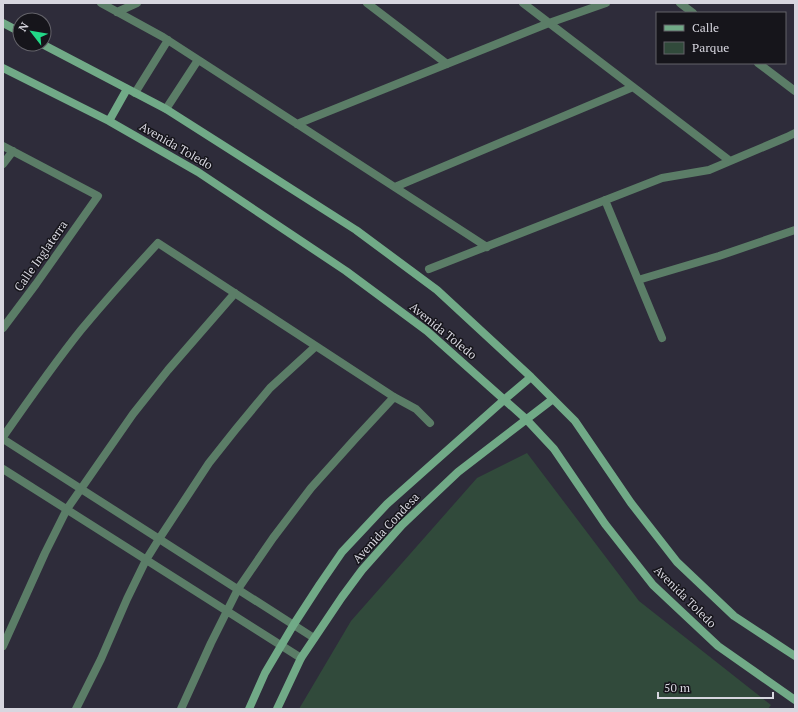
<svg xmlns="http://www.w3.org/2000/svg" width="798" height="712" font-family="'PT Serif',serif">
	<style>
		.green { fill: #314a3b }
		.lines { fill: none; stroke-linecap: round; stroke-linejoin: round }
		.street { stroke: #5b7d67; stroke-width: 8 }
		.secondary { stroke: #71aa87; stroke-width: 8 }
		.labels { text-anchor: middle; stroke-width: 3; stroke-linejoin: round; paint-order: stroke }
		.street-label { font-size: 12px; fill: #d7d6df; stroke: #16151b }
	</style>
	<rect width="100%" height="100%" fill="#2e2c3a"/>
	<path class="green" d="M 527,453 L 639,601 L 771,705 L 768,709 L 299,709 L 351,621 L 477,478 Z"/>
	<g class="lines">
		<path class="street" d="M 101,3 L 163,37 L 487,247
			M 367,3 L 447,64
			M 523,3 L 730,161
			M 680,3 L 693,13
			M 117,12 L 137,3
			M 758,63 L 795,91
			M 135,93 L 168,40
			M 166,109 L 198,60
			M 297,124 L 549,23 L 606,3
			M 3,146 L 98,196 L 36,284 L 3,328
			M 3,164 L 13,151
			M 395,187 L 633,87
			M 605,200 L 662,338
			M 429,269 L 662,178 L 709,170 L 787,137 L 795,133
			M 638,280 L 719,256 L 795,230
			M 3,437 C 28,401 53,365 81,330 C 106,300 132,271 158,243 L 394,397 L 416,409 L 430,423
			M 3,439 L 314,638
			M 3,469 L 301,658
			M 3,646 L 45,553 L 67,509 L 133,414 L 168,370 L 235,293
			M 76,709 L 101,659 L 127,599 L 146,560 L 159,539 L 209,463 L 236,429 L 270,388 L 316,346
			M 181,709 L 211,643 L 238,589 L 273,538 L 311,488 L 355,439 L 394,397"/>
		<path class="secondary" d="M 3,23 L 20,32
			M 42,44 L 166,109 L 356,230 L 437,290 L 531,377 L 575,421 L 631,503 L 677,562 L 734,616 L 795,656
			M 3,68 L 109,121 L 198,172 L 346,271 L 427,331 L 526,419 L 554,449 L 605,524 L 653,585 L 718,646 L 795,700
			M 109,121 L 127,89
			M 249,709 L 265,673 L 294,624 L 320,584 L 342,552 L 387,504 L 505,399 L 531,377
			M 277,709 L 301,658 L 342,597 L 362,570 L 402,525 L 458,472 L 553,399"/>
	</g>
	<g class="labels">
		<g class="street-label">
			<text transform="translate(176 146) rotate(30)" y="4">Avenida Toledo</text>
			<text transform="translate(41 256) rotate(-55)" y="4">Calle Inglaterra</text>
			<text transform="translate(443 331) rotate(39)" y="4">Avenida Toledo</text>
			<text transform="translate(386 528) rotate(-47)" y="4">Avenida Condesa</text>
			<text transform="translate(685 597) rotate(45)" y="4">Avenida Toledo</text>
		</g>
	</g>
	<rect width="798" height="712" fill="none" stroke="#d7d6df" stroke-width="8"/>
	<rect x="656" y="12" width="130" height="52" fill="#16151b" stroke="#636269"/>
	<rect x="664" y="25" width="20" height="6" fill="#71aa87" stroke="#636269"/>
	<text x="692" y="32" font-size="12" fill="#d7d6df">Calle</text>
	<rect x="664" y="42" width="20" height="12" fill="#314a3b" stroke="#636269"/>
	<text x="692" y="52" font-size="12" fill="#d7d6df">Parque</text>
	<g transform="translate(32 32) rotate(301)"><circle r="19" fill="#16151b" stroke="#636269"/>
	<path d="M0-3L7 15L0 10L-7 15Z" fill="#22d887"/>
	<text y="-6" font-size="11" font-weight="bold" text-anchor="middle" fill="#d7d6df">N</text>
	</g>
	<path d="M658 692v6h115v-6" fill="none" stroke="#d7d6df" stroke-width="2"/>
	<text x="664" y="692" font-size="12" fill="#d7d6df" stroke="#16151b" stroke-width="3" paint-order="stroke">50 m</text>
</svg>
